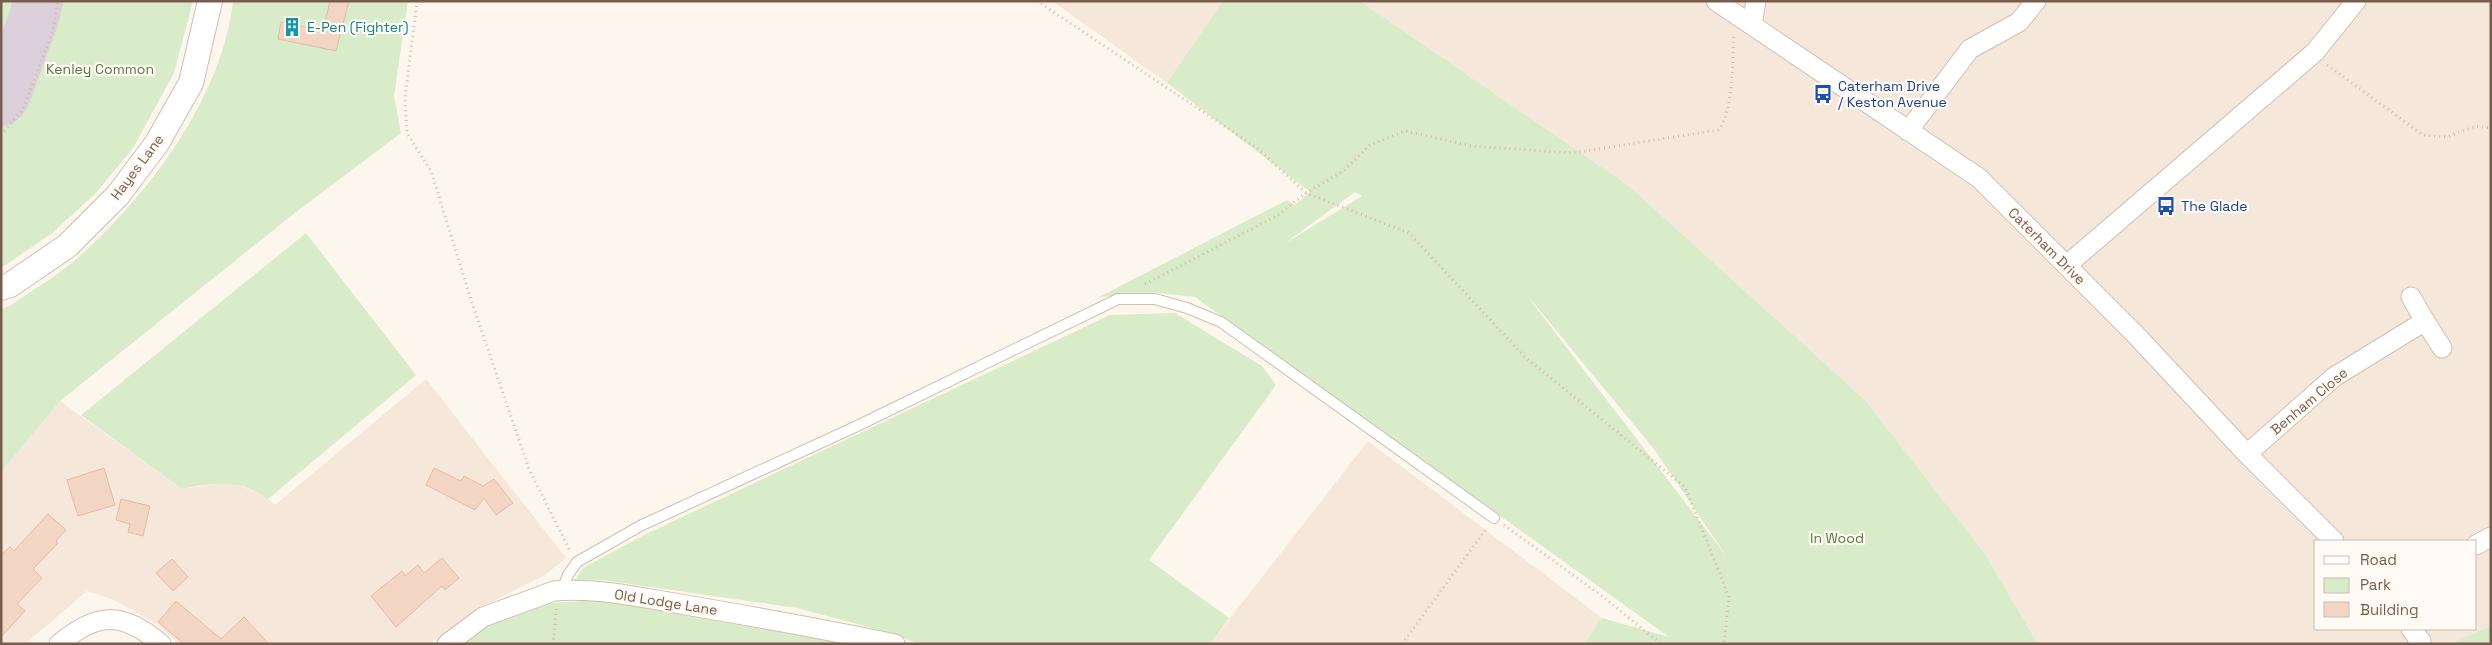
<svg xmlns="http://www.w3.org/2000/svg" width="2492" height="645" font-family="'Space Grotesk',sans-serif">
	<style>
		.residential { fill: #f5e8da; fill-rule: evenodd }
		.green { fill: #d8ecc9; fill-rule: evenodd }
		.lines { fill: none; stroke-linecap: round; stroke-linejoin: round }
		.taxiway { stroke: #dbcfda; stroke-width: 50 }
		.building { fill: #f3d5c3; stroke: #e6bba3 }
		.service-casing { stroke: #d1beb0; stroke-width: 12 }
		.minor-casing { stroke: #d1beb0; stroke-width: 21 }
		.tertiary-casing { stroke: #d1beb0; stroke-width: 26 }
		.path { stroke: #d9b8a5; stroke-width: 3; stroke-dasharray: 1 4; stroke-linecap: butt }
		.service { stroke: #fff; stroke-width: 10 }
		.minor { stroke: #fff; stroke-width: 19 }
		.tertiary { stroke: #fff; stroke-width: 24 }
		.labels { text-anchor: middle; stroke-width: 4.5; stroke-linejoin: round; paint-order: stroke }
		.culture-label { font-size: 14px; fill: #0d838f; stroke: #fffaf3; text-anchor: start }
		.park-label { font-size: 14px; fill: #537a41; stroke: #fffaf3 }
		.transit-label { font-size: 14px; fill: #164399; stroke: #fffaf3; text-anchor: start }
		.street-label { font-size: 14px; fill: #7a5c4d; stroke: #fffaf3 }
	</style>
	<rect width="100%" height="100%" fill="#fdf6ec"/>
	<path class="residential" d="M 1052,1 L 1352,1 L 1167,83 Z
		M 1360,1 L 2491,1 L 2491,625 L 2451,644 L 2038,644 L 1985,554 L 1865,400 L 1629,186 ZM 2316,541 L 2476,541 L 2476,629 L 2316,629 Z
		M 426,379 L 566,558 L 545,575 L 479,608 L 429,644 L 179,644 L 157,624 L 116,601 L 87,591 L 25,644 L 1,644 L 1,472 L 60,401 L 182,489 L 229,482 L 262,494 L 275,505 Z
		M 1368,441 L 1602,618 L 1584,644 L 1210,644 Z"/>
	<path class="green" d="M 1,1 L 20,1 L 12,40 L 1,62 Z
		M 49,1 L 193,1 L 174,73 L 133,148 L 95,194 L 51,234 L 1,268 L 1,121 C 25,90 42,39 49,1 Z
		M 233,1 L 408,1 L 394,96 L 401,133 L 296,212 L 60,401 L 1,472 L 1,309 L 11,305 C 31,291 54,278 73,262 C 146,199 222,99 233,1 Z
		M 1223,1 L 1360,1 L 1629,186 L 1865,400 L 1985,554 L 2038,644 L 1584,644 L 1602,618 L 1669,637 L 1195,297 L 1158,293 L 1099,297 L 1287,200 L 1295,205 L 1310,192 L 1167,83 ZM 1355,192 L 1362,196 L 1284,244 ZM 1531,300 L 1654,449 L 1727,557 L 1531,301 Z
		M 306,233 L 416,375 L 268,499 C 243,479 211,482 182,489 L 81,415 Z
		M 1175,313 L 1262,366 L 1276,385 L 1149,560 L 1229,618 L 1210,644 L 919,644 L 887,632 L 797,608 L 602,580 L 575,580 L 583,568 L 642,536 L 1110,315 Z
		M 601,600 L 734,618 L 845,644 L 459,644 L 484,627 L 549,603 Z
		M 2491,625 L 2491,644 L 2451,644 Z"/>
	<g class="lines">
		<path class="taxiway" d="M 1,101 L 5,97 L 34,18 L 38,1"/>
	</g>
	<path class="building" d="M 330,1 L 349,1 L 336,51 L 278,39 L 281,22 L 323,31 Z
		M 104,468 L 115,505 L 78,516 L 67,480 Z
		M 434,468 L 461,481 L 464,476 L 483,486 L 494,479 L 513,503 L 496,515 L 484,498 L 475,510 L 426,485 Z
		M 121,499 L 150,506 L 143,536 L 128,532 L 130,524 L 116,520 Z
		M 48,514 L 66,530 L 56,541 L 58,543 L 33,569 L 42,578 L 17,604 L 25,611 L 1,637 L 1,555 L 10,547 L 14,551 Z
		M 442,558 L 459,578 L 445,590 L 442,586 L 396,627 L 371,596 L 402,571 L 405,576 L 418,565 L 424,573 Z
		M 172,559 L 188,577 L 173,591 L 156,573 Z
		M 176,601 L 221,639 L 244,617 L 269,644 L 184,644 L 158,622 Z"/>
	<g class="lines">
		<g class="service-casing">
			<path id="service" d="M 562,590 L 568,575 L 577,562 L 640,526 L 857,426 L 1118,299 L 1155,299 L 1187,308 L 1221,322 L 1494,518"/>
		</g>
		<g class="minor-casing">
			<path id="minor" d="M 1716,1 L 1979,178 L 2134,333 L 2247,454 L 2334,541
				M 1752,24 L 1756,1
				M 1908,131 L 1970,49 L 2019,22 L 2036,1
				M 2067,265 L 2315,52 L 2356,1
				M 2411,297 L 2425,321
				M 2247,454 L 2334,377 L 2425,321 L 2442,348
				M 2476,545 L 2491,537
				M 2411,629 L 2421,641 L 2417,644
				M 59,644 C 97,612 122,611 161,644
				M 447,644 L 483,617 L 554,591 C 598,587 642,598 686,605 C 756,617 825,629 895,644"/>
		</g>
		<g class="tertiary-casing">
			<path id="tertiary" d="M 1,288 L 10,285 L 67,246 L 118,195 L 157,143 L 191,83 L 210,1"/>
		</g>
		<path class="path" d="M 417,1 L 405,98 L 407,133 L 431,171 L 472,303 L 529,469 L 570,551
			M 1037,1 L 1257,148 L 1306,193 L 1409,233 L 1525,357 L 1685,487 L 1729,597 L 1724,644
			M 2327,65 L 2423,135 L 2447,137 L 2476,126 L 2491,128
			M 1,135 L 23,109 L 53,30 L 58,1
			M 1145,284 L 1277,216 L 1306,193 L 1343,171 L 1370,145 L 1405,131 L 1472,146 L 1573,153 L 1718,130 C 1734,113 1732,58 1734,34
			M 1504,525 L 1602,596 L 1661,644
			M 551,644 L 554,638 L 556,609
			M 1402,644 L 1487,528"/>
		<use href="#service" class="service"/>
		<use href="#minor" class="minor"/>
		<use href="#tertiary" class="tertiary"/>
	</g>
	<defs>
		<g id="building-bare" transform="scale(1.5)"><path d="M-4-6H4V6H1V3H-1V6H-4ZM-2.5-4.3h1.7v1.8h-1.7ZM.8-4.3h1.7v1.8H.8ZM-2.5-1h1.7V.8h-1.7ZM.8-1h1.7V.8H.8Z" fill="#0f9aa8" stroke="#fffaf3" stroke-width="2.5" paint-order="stroke"/></g>
		<g id="bus-bare" transform="scale(1.5)"><path d="M-5-6H5V4H4V6H2V4H-2V6H-4V4H-5ZM-3.5-4V0h7V-4ZM-3.5 1.2v1.5H-2V1.2ZM2 1.2v1.5H3.5V1.2Z" fill="#1a4fb4" stroke="#fffaf3" stroke-width="2.5" paint-order="stroke"/></g>
	</defs>
	<g fill-rule="evenodd">
		<use href="#building-bare" x="292" y="27"/>
		<use href="#bus-bare" x="1823" y="94"/>
		<use href="#bus-bare" x="2166" y="206"/>
	</g>
	<g class="labels">
		<g class="culture-label">
			<text x="307" y="32">E-Pen (Fighter)</text>
		</g>
		<g class="park-label">
			<text x="100" y="74">Kenley Common</text>
			<text x="1837" y="543">In Wood</text>
		</g>
		<g class="transit-label">
			<text x="1838" y="91">Caterham Drive<tspan x="1838" dy="16">/ Keston Avenue</tspan></text>
			<text x="2181" y="211">The Glade</text>
		</g>
		<g class="street-label">
			<text transform="translate(137 167) rotate(-53)" y="5">Hayes Lane</text>
			<text transform="translate(2047 246) rotate(45)" y="5">Caterham Drive</text>
			<text transform="translate(2309 401) rotate(-40)" y="5">Benham Close</text>
			<text transform="translate(666 602) rotate(9)" y="5">Old Lodge Lane</text>
		</g>
	</g>
	<rect width="2492" height="645" fill="none" stroke="#7a5c4d" stroke-width="5"/>
	<rect x="2314" y="540" width="162" height="90" fill="#fffaf3" stroke="#cabbb1"/>
	<rect x="2324" y="556" width="25" height="8" fill="#ffffff" stroke="#cabbb1"/>
	<text x="2360" y="565" font-size="15" fill="#7a5c4d">Road</text>
	<rect x="2324" y="578" width="25" height="15" fill="#d8ecc9" stroke="#cabbb1"/>
	<text x="2360" y="590" font-size="15" fill="#7a5c4d">Park</text>
	<rect x="2324" y="602" width="25" height="15" fill="#f3d5c3" stroke="#cabbb1"/>
	<text x="2360" y="615" font-size="15" fill="#7a5c4d">Building</text>
</svg>
